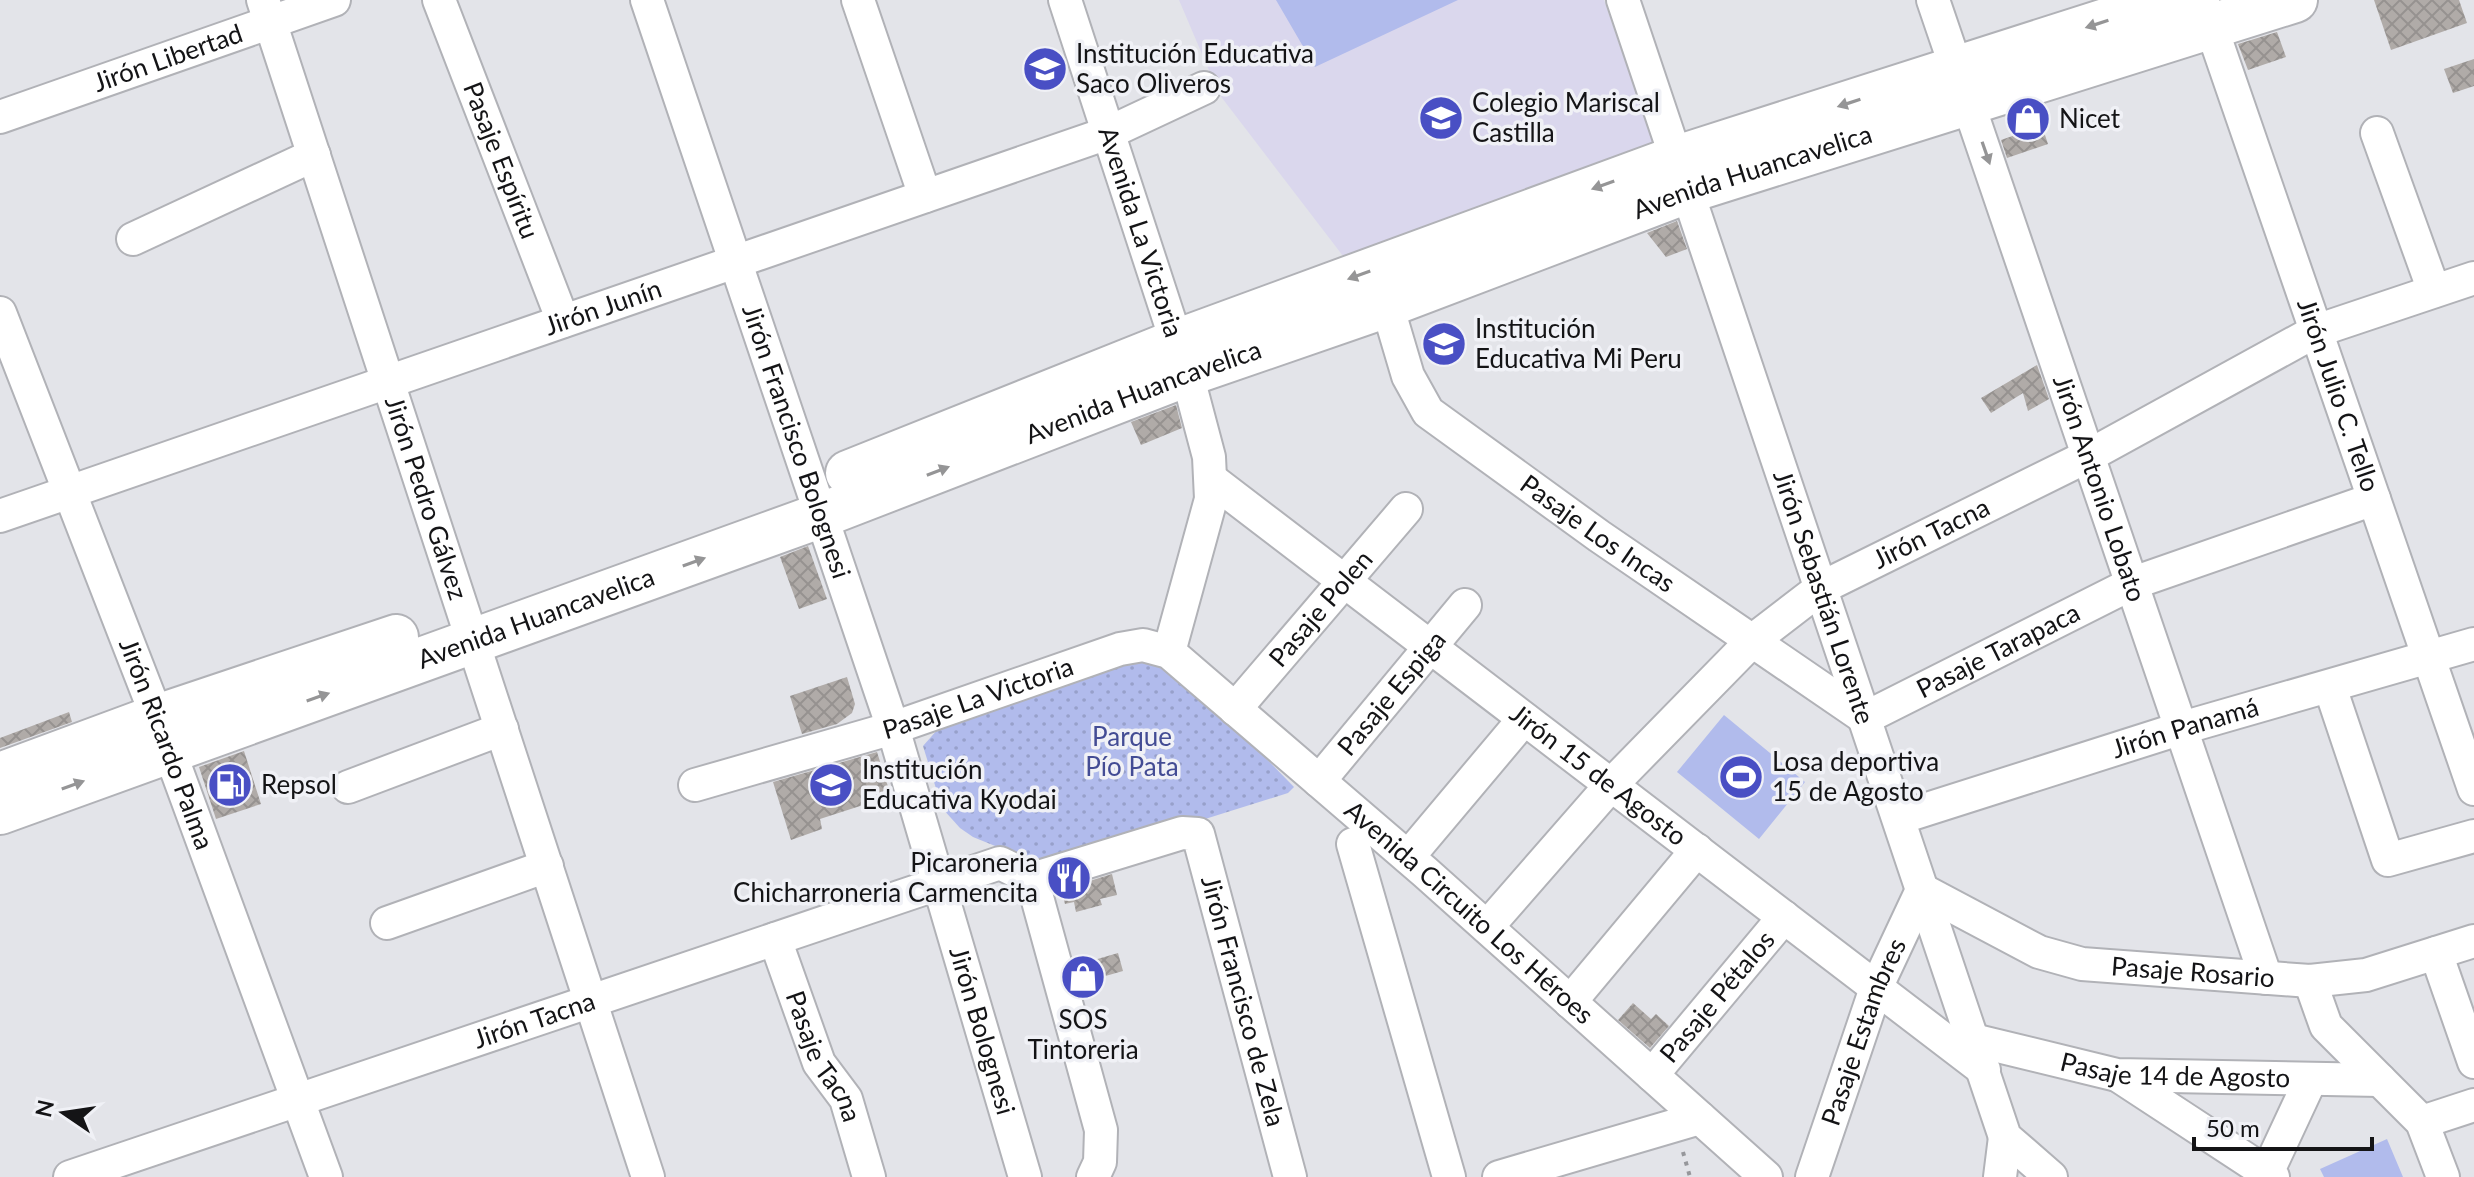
<svg xmlns="http://www.w3.org/2000/svg" width="2474" height="1177" font-family="Lato,sans-serif">
	<style>
		.education { fill: #dad7ed }
		.grass { fill: url(#grass-dots) }
		.pitch { fill: #b1bbec }
		.building { fill: url(#building-cross-hatch) }
		.lines { fill: none; stroke-linecap: round; stroke-linejoin: round }
		.minor-casing { stroke: #b1b2b7; stroke-width: 36 }
		.highway-casing { stroke: #b1b2b7; stroke-width: 48 }
		.path { stroke: #96979b; stroke-width: 4; stroke-dasharray: 4 6; stroke-linecap: butt }
		.minor { stroke: #fff; stroke-width: 32 }
		.highway { stroke: #fff; stroke-width: 44 }
		.oneway { fill: #959596 }
		.labels { text-anchor: middle; stroke-width: 7; stroke-linejoin: round; paint-order: stroke }
		.poi-label { font-size: 26px; fill: #141416; stroke: #f0f1f6; text-anchor: start }
		.street-label { font-size: 26px; fill: #141416; stroke: #f0f1f6 }
		.park-label { font-size: 26px; fill: #434c94; stroke: #f0f1f6 }
	</style>
	<defs>
		<pattern id="grass-dots" width="8" height="8" patternUnits="userSpaceOnUse" patternTransform="scale(2)"><rect width="8" height="8" fill="#b1bbec"/><path d="M2 2h.1M6 6h.1" fill="none" stroke="#97a0ca" stroke-width="1.8" stroke-linecap="round"/></pattern>
		<pattern id="building-cross-hatch" width="8" height="8" patternUnits="userSpaceOnUse" patternTransform="scale(2)"><rect width="8" height="8" fill="#b0aba8"/><path d="M0 0l8 8M0 8l8-8" fill="none" stroke="#969290"/></pattern>
	</defs>
	<rect width="100%" height="100%" fill="#e3e4e9"/>
	<path class="education" d="M 1179,0 L 1604,0 L 1653,142 L 1343,256 L 1219,94 Z"/>
	<path class="grass" d="M 1135,661 L 1157,664 L 1169,672 L 1244,736 L 1294,787 L 1288,793 L 1049,868 L 973,837 L 960,828 L 942,808 L 923,746 L 938,729 Z"/>
	<path class="pitch" d="M 1276,0 L 1458,0 L 1315,67 Z
		M 1724,715 L 1805,782 L 1759,839 L 1677,772 Z
		M 2387,1139 L 2403,1177 L 2324,1177 L 2320,1169 Z"/>
	<path class="building" d="M 2374,0 L 2459,0 L 2467,23 L 2391,50 Z
		M 2277,32 L 2286,57 L 2248,70 L 2238,44 Z
		M 2474,59 L 2474,86 L 2453,93 L 2444,69 Z
		M 2036,108 L 2048,144 L 2007,158 L 2001,140 L 2021,133 L 2015,114 Z
		M 1677,221 L 1687,249 L 1666,257 L 1647,233 Z
		M 2037,365 L 2049,399 L 2028,411 L 2023,393 L 1991,413 L 1981,398 Z
		M 1176,405 L 1182,428 L 1141,445 L 1131,422 Z
		M 808,546 L 827,599 L 799,609 L 780,557 Z
		M 847,677 L 855,704 L 852,713 L 837,724 L 802,734 L 790,696 Z
		M 69,712 L 72,722 L 0,748 L 0,738 Z
		M 244,751 L 261,804 L 216,819 L 199,767 Z
		M 877,752 L 891,796 L 820,819 L 822,829 L 791,840 L 773,782 Z
		M 1112,874 L 1117,895 L 1100,899 L 1102,905 L 1076,912 L 1074,902 L 1065,904 L 1061,890 Z
		M 1118,953 L 1123,971 L 1081,983 L 1077,965 Z
		M 1633,1003 L 1651,1019 L 1656,1014 L 1669,1026 L 1650,1048 L 1618,1020 Z"/>
	<g class="lines">
		<g class="minor-casing">
			<g id="minor">
				<path id="s1" d="M 263,0 L 648,1177"/>
				<path id="s2" d="M 439,0 L 563,321"/>
				<path id="s3" d="M 647,0 L 893,728 L 1025,1177"/>
				<path d="M 858,0 L 925,196"/>
				<path id="s4" d="M 1065,0 L 1187,374 L 1209,457 L 1211,499 L 1169,652"/>
				<path id="s5" d="M 1623,0 L 2005,1137 L 2051,1177"/>
				<path id="s6" d="M 1933,0 L 2266,978"/>
				<path id="s7" d="M 2202,0 L 2474,789"/>
				<path id="s8" d="M 0,117 L 334,0"/>
				<path d="M 2377,133 L 2434,291"/>
				<path d="M 133,239 L 314,155"/>
				<path id="s9" d="M 1387,305 L 1408,376 L 1428,412 L 1599,536 L 1865,718 L 2133,583 L 2374,499"/>
				<path id="s10" d="M 0,313 L 157,717 L 326,1177"/>
				<path id="s11" d="M 1212,480 L 1984,1070"/>
				<path id="s12" d="M 0,516 L 1108,133 L 1204,88"/>
				<path d="M 2330,687 L 2388,860 L 2474,836"/>
				<path id="s13" d="M 1235,709 L 1406,509"/>
				<path id="s14" d="M 1319,781 L 1465,605"/>
				<path id="s15" d="M 695,785 L 893,728 L 1120,649 L 1143,645 L 1169,652 L 1425,872 L 1766,1177"/>
				<path d="M 348,787 L 502,729"/>
				<path id="s16" d="M 1899,818 L 2182,728 L 2474,644"/>
				<path d="M 1353,844 L 1449,1177"/>
				<path d="M 1408,857 L 1524,719"/>
				<path id="s17" d="M 1032,879 L 1182,833 L 1198,834 L 1290,1177"/>
				<path d="M 387,923 L 547,866"/>
				<path id="s18" d="M 1487,927 L 1611,785 L 1752,641 L 1821,588 L 2090,455 L 2316,331 L 2474,278"/>
				<path id="s19" d="M 775,939 L 819,1063 L 846,1099 L 869,1177"/>
				<path d="M 2436,953 L 2474,1062"/>
				<path d="M 2310,981 L 2326,1026 L 2422,1122 L 2443,1177"/>
				<path d="M 1570,1002 L 1697,850"/>
				<path id="s20" d="M 1973,1040 L 2117,1075 L 2380,1080"/>
				<path id="s21" d="M 1652,1075 L 1784,917"/>
				<path d="M 2119,1076 L 2273,1177"/>
				<path d="M 2422,1122 L 2474,1105"/>
				<path d="M 2267,1173 L 2310,1081"/>
				<path id="s22" d="M 70,1177 L 1000,863 L 1032,879 L 1101,1130 L 1100,1162 L 1093,1177"/>
				<path d="M 1499,1177 L 1700,1118"/>
				<path id="s23" d="M 1812,1177 L 1876,988 L 1922,890 L 2039,952 L 2082,964 L 2310,981 L 2366,975 L 2474,941"/>
				<path d="M 2000,1177 L 2005,1137"/>
			</g>
		</g>
		<g class="highway-casing">
			<g id="highway">
				<path d="M 848,473 L 1176,342 L 1677,158 L 2171,0"/>
				<path d="M 0,775 L 157,717 L 396,637"/>
				<path id="s24" d="M 0,812 L 822,515 L 1187,374 L 1387,305 L 1687,191 L 2295,0"/>
			</g>
		</g>
		<path class="path" d="M 1683,1152 L 1690,1177"/>
		<use href="#minor" class="minor"/>
		<use href="#highway" class="highway"/>
	</g>
	<defs><path id="oneway-solid" d="M-6-.8H1V-3.2L6.5 0L1 3.2V.8H-6Z" transform="scale(2)"/></defs>
	<g class="oneway">
		<use href="#oneway-solid" transform="translate(2097 24) rotate(162)"/>
		<use href="#oneway-solid" transform="translate(1849 103) rotate(162)"/>
		<use href="#oneway-solid" transform="translate(1986 153) rotate(71)"/>
		<use href="#oneway-solid" transform="translate(1603 185) rotate(160)"/>
		<use href="#oneway-solid" transform="translate(1359 275) rotate(160)"/>
		<use href="#oneway-solid" transform="translate(938 471) rotate(-21)"/>
		<use href="#oneway-solid" transform="translate(694 562) rotate(-20)"/>
		<use href="#oneway-solid" transform="translate(318 697) rotate(-19)"/>
		<use href="#oneway-solid" transform="translate(73 785) rotate(-20)"/>
	</g>
	<defs>
		<g id="school-disc" transform="scale(2.3)"><circle r="9.5" fill="#494fc4" stroke="#f0f1f6"/><path d="M0-5L7-2L0 1L-7-2ZM-4 1L0 2.5L4 1V4Q0 6-4 4Z" fill="#fff"/></g>
		<g id="shop-disc" transform="scale(2.3)"><circle r="9.5" fill="#494fc4" stroke="#f0f1f6"/><path d="M-5-2.5h2.3a2.7 3.5 0 0 1 5.4 0H5L5.5 6h-11ZM-1.5-2.5h3a1.5 2.3 0 0 0-3 0Z" fill="#fff"/></g>
		<g id="stadium-disc" transform="scale(2.3)"><circle r="9.5" fill="#494fc4" stroke="#f0f1f6"/><path d="M0-5a6.5 5 0 1 0 0 10a6.5 5 0 1 0 0-10ZM-3.5-1.8h7v3.6h-7Z" fill="#fff"/></g>
		<g id="fuel-disc" transform="scale(2.3)"><circle r="9.5" fill="#494fc4" stroke="#f0f1f6"/><path d="M-5.5-6h7V0h2V4h1.3V-2.5L3-4.5l.8-.8L6-3V5H2.5V1h-1V6h-7ZM-4.2-4.7v3.2H.2V-4.7Z" fill="#fff"/></g>
		<g id="restaurant-disc" transform="scale(2.3)"><circle r="9.5" fill="#494fc4" stroke="#f0f1f6"/><path d="M-5-6h1v4h1v-4h1v4h1v-4h1v5L-1.5 .5V6h-2V.5L-5-1ZM5-6V6H3V1.5H1.5Q1.5-4 5-6Z" fill="#fff"/></g>
	</defs>
	<g fill-rule="evenodd">
		<use href="#school-disc" x="1045" y="69"/>
		<use href="#school-disc" x="1441" y="118"/>
		<use href="#shop-disc" x="2028" y="119"/>
		<use href="#school-disc" x="1444" y="344"/>
		<use href="#stadium-disc" x="1741" y="777"/>
		<use href="#fuel-disc" x="230" y="785"/>
		<use href="#school-disc" x="831" y="785"/>
		<use href="#restaurant-disc" x="1069" y="878"/>
		<use href="#shop-disc" x="1083" y="977"/>
	</g>
	<g class="labels">
		<g class="poi-label">
			<text x="1076" y="63">Institución Educativa<tspan x="1076" dy="30">Saco Oliveros</tspan></text>
			<text x="1472" y="112">Colegio Mariscal<tspan x="1472" dy="30">Castilla</tspan></text>
			<text x="2059" y="128">Nicet</text>
			<text x="1475" y="338">Institución<tspan x="1475" dy="30">Educativa Mi Peru</tspan></text>
			<text x="1772" y="771">Losa deportiva<tspan x="1772" dy="30">15 de Agosto</tspan></text>
			<text x="862" y="779">Institución<tspan x="862" dy="30">Educativa Kyodai</tspan></text>
			<text x="261" y="794">Repsol</text>
			<text x="1038" y="872" text-anchor="end">Picaroneria<tspan x="1038" dy="30">Chicharroneria Carmencita</tspan></text>
			<text x="1083" y="1029" text-anchor="middle">SOS<tspan x="1083" dy="30">Tintoreria</tspan></text>
		</g>
		<g class="street-label">
			<text dy="9" stroke="none"><textPath href="#s8" startOffset="178">Jirón Libertad</textPath></text>
			<text dy="9" stroke="none"><textPath href="#s2" startOffset="172">Pasaje Espíritu</textPath></text>
			<text dy="9" stroke="none"><textPath href="#s24" startOffset="1866">Avenida Huancavelica</textPath></text>
			<text dy="9" stroke="none"><textPath href="#s4" startOffset="244">Avenida La Victoria</textPath></text>
			<text dy="9" stroke="none"><textPath href="#s12" startOffset="638">Jirón Junín</textPath></text>
			<text dy="9" stroke="none"><textPath href="#s24" startOffset="1218">Avenida Huancavelica</textPath></text>
			<text dy="9" stroke="none"><textPath href="#s7" startOffset="418">Jirón Julio C. Tello</textPath></text>
			<text dy="9" stroke="none"><textPath href="#s3" startOffset="466">Jirón Francisco Bolognesi</textPath></text>
			<text dy="9" stroke="none"><textPath href="#s6" startOffset="516">Jirón Antonio Lobato</textPath></text>
			<text dy="9" stroke="none"><textPath href="#s1" startOffset="524">Jirón Pedro Gálvez</textPath></text>
			<text dy="9" stroke="none"><textPath href="#s18" startOffset="600">Jirón Tacna</textPath></text>
			<text dy="9" stroke="none"><textPath href="#s9" startOffset="324">Pasaje Los Incas</textPath></text>
			<text dy="9" stroke="none"><textPath href="#s5" startOffset="630">Jirón Sebastián Lorente</textPath></text>
			<text dy="9" stroke="none"><textPath href="#s13" startOffset="132">Pasaje Polen</textPath></text>
			<text dy="9" stroke="none"><textPath href="#s24" startOffset="570">Avenida Huancavelica</textPath></text>
			<text dy="9" stroke="none"><textPath href="#s9" startOffset="798">Pasaje Tarapaca</textPath></text>
			<text dy="9" stroke="none"><textPath href="#s14" startOffset="114">Pasaje Espiga</textPath></text>
			<text dy="9" stroke="none"><textPath href="#s15" startOffset="296">Pasaje La Victoria</textPath></text>
			<text dy="9" stroke="none"><textPath href="#s16" startOffset="300">Jirón Panamá</textPath></text>
			<text dy="9" stroke="none"><textPath href="#s10" startOffset="462">Jirón Ricardo Palma</textPath></text>
			<text dy="9" stroke="none"><textPath href="#s11" startOffset="486">Jirón 15 de Agosto</textPath></text>
			<text dy="9" stroke="none"><textPath href="#s15" startOffset="894">Avenida Circuito Los Héroes</textPath></text>
			<text dy="9" stroke="none"><textPath href="#s23" startOffset="596">Pasaje Rosario</textPath></text>
			<text dy="9" stroke="none"><textPath href="#s21" startOffset="102">Pasaje Pétalos</textPath></text>
			<text dy="9" stroke="none"><textPath href="#s17" startOffset="346">Jirón Francisco de Zela</textPath></text>
			<text dy="9" stroke="none"><textPath href="#s22" startOffset="490">Jirón Tacna</textPath></text>
			<text dy="9" stroke="none"><textPath href="#s3" startOffset="1084">Jirón Bolognesi</textPath></text>
			<text dy="9" stroke="none"><textPath href="#s23" startOffset="154">Pasaje Estambres</textPath></text>
			<text dy="9" stroke="none"><textPath href="#s19" startOffset="128">Pasaje Tacna</textPath></text>
			<text dy="9" stroke="none"><textPath href="#s20" startOffset="206">Pasaje 14 de Agosto</textPath></text>
		</g>
		<g class="park-label">
			<text x="1132" y="746">Parque<tspan x="1132" dy="30">Pío Pata</tspan></text>
		</g>
	</g>
	<g transform="translate(64 1113) rotate(283)" stroke="#f0f1f6" stroke-width="6" paint-order="stroke">
	<path d="M0-6L14 30L0 20L-14 30Z" fill="#141416"/>
	<text y="-12" font-size="22" font-weight="bold" text-anchor="middle" fill="#141416">N</text>
	</g>
	<path d="M2194 1137v12h178v-12" fill="none" stroke="#141416" stroke-width="4"/>
	<text x="2206" y="1137" font-size="24" fill="#141416" stroke="#f0f1f6" stroke-width="6" paint-order="stroke">50 m</text>
</svg>
